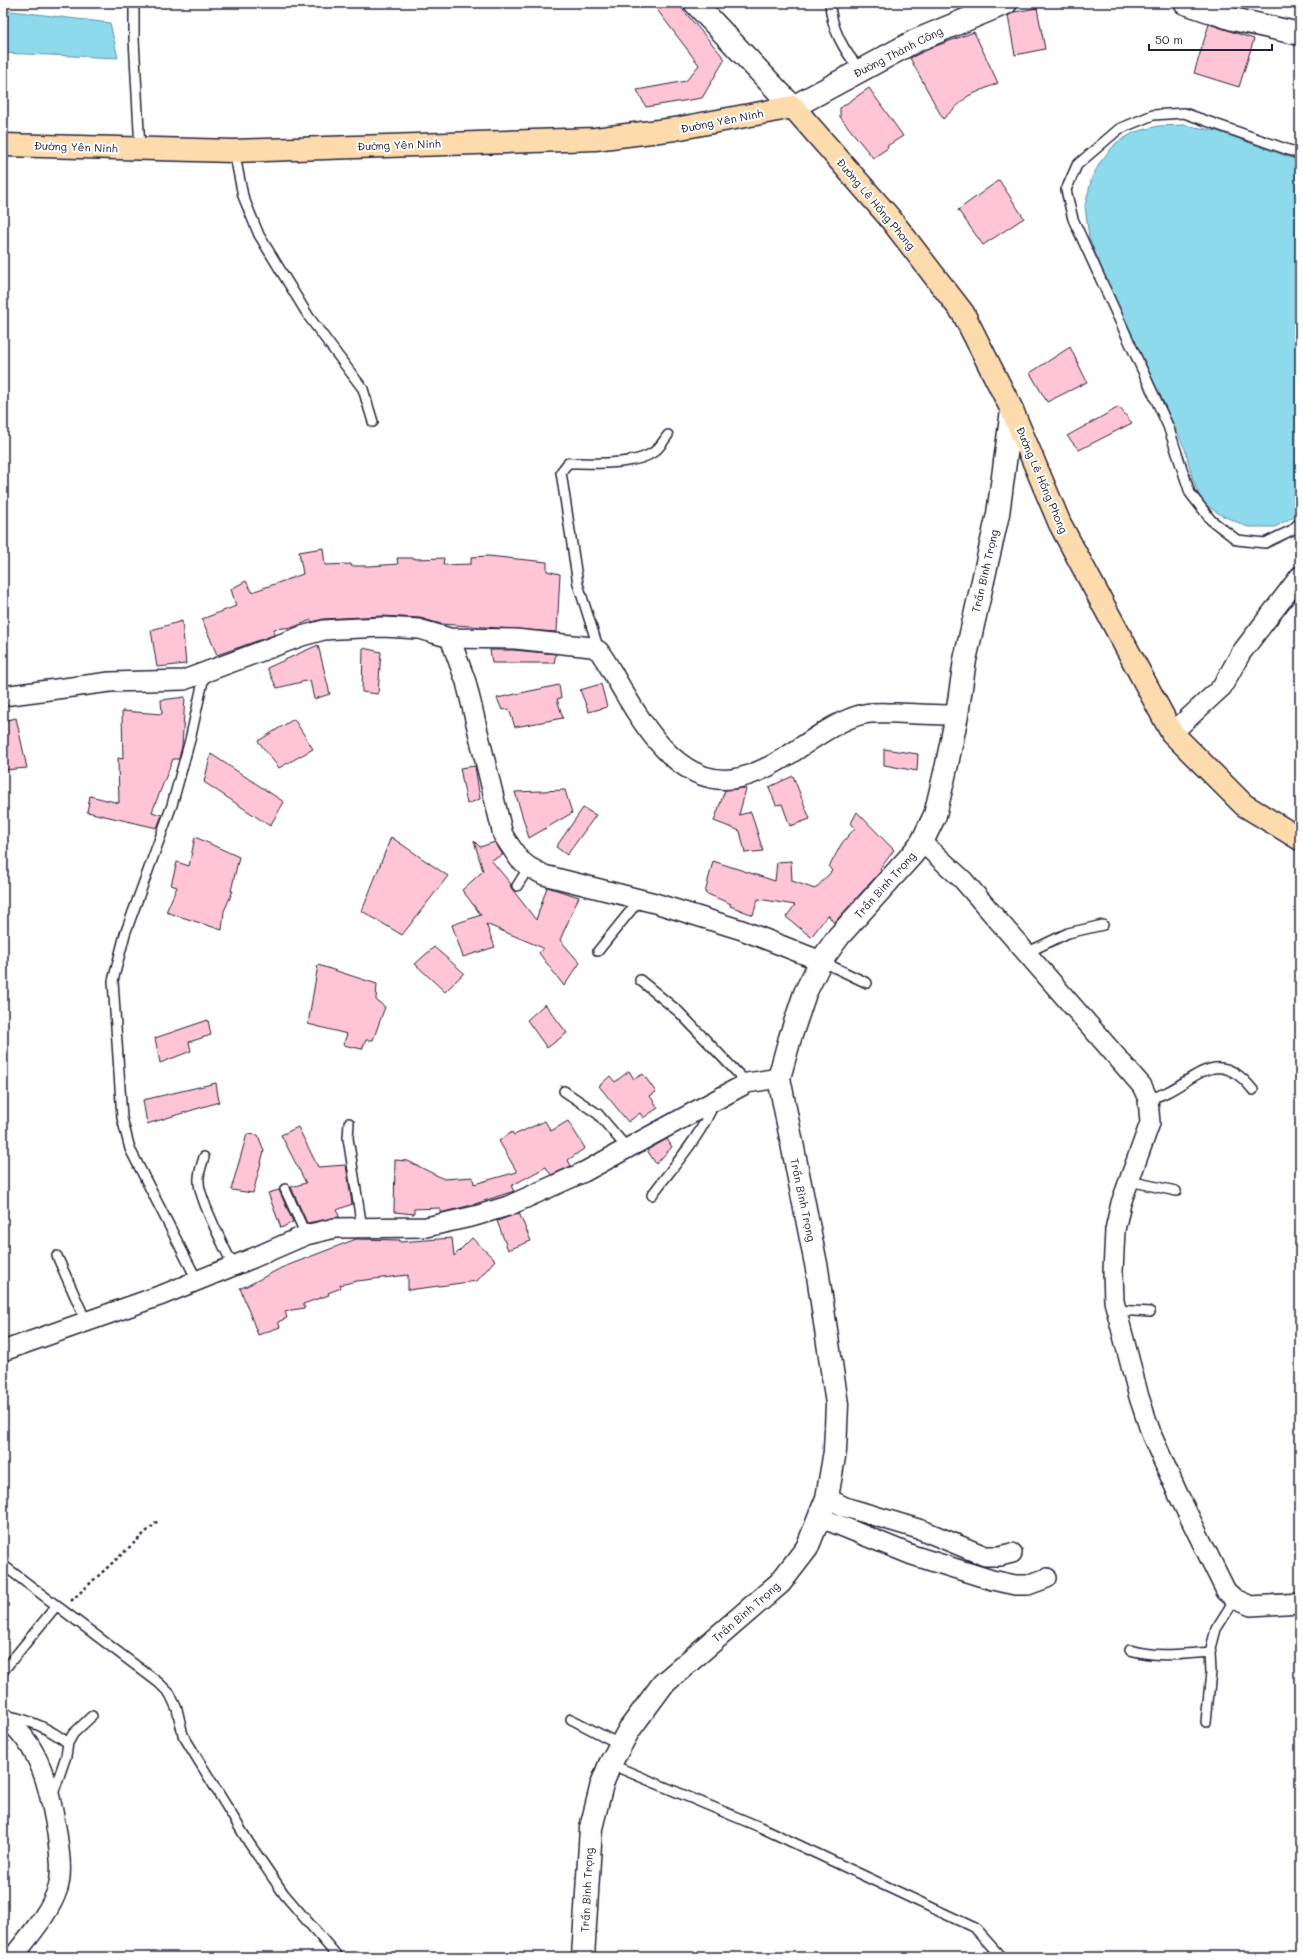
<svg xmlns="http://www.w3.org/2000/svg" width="1303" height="1960" font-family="Mali,sans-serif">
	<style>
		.water { fill: #8ddaec; stroke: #6290a5 }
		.building { fill: #ffc4d6; stroke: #22223b }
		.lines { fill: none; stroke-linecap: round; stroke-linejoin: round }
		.service-casing { stroke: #22223b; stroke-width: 12 }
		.minor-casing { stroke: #22223b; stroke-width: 22 }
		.tertiary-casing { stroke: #22223b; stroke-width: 25 }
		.secondary-casing { stroke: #22223b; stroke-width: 25 }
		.primary-casing { stroke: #22223b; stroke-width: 25 }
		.path { stroke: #22223b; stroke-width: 2.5; stroke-dasharray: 3 3; stroke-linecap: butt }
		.service { stroke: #fff; stroke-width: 9 }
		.minor { stroke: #fff; stroke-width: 19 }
		.tertiary { stroke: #fff; stroke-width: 22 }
		.secondary { stroke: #fff; stroke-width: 22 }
		.primary { stroke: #fedbac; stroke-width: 22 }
		.labels { text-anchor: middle; stroke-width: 4; stroke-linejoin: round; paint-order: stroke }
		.street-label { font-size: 11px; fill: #22223b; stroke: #fff }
	</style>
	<rect width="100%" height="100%" fill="#fff"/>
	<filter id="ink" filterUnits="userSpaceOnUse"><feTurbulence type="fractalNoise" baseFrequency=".025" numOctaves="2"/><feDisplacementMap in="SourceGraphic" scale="8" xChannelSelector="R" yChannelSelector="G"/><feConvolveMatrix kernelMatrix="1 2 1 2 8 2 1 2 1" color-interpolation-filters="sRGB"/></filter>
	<g filter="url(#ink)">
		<path class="water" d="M 3,10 L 110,23 L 118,58 L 3,53 Z
			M 1184,125 L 1217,131 L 1300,161 L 1300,513 L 1275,527 L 1248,527 L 1221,515 L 1202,502 L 1193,480 L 1185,449 L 1106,279 L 1089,238 L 1085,206 L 1092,177 L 1101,161 L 1116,143 L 1135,132 L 1158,126 Z"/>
		<path class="building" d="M 652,3 L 677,3 L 725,59 L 702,98 L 646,107 L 637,90 L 686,81 L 699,65 Z
			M 1037,8 L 1045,49 L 1015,55 L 1008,16 L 1014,12 Z
			M 1209,24 L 1254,39 L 1239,87 L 1194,73 Z
			M 974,32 L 998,83 L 968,96 L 943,119 L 910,58 L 936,46 Z
			M 869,88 L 903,136 L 887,146 L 888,148 L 873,158 L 840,117 L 840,108 Z
			M 999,180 L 1024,218 L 983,245 L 958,210 Z
			M 1070,347 L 1087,382 L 1047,402 L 1030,373 Z
			M 1119,407 L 1132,423 L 1079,450 L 1067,436 Z
			M 323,548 L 325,565 L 351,564 L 351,566 L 370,566 L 398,564 L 397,558 L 415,558 L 415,559 L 444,558 L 443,565 L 471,564 L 471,557 L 488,556 L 547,562 L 547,571 L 560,574 L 557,632 L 441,624 L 420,618 L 382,616 L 323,619 L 312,622 L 311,620 L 294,627 L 274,629 L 274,635 L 217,655 L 202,619 L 236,606 L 231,589 L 246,581 L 252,592 L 303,574 L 299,552 Z
			M 182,621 L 186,664 L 157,667 L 151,630 Z
			M 318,645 L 330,694 L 314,699 L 310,680 L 277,688 L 267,668 Z
			M 363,648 L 381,652 L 378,694 L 362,692 Z
			M 490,650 L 514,650 L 556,654 L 554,663 L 492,663 Z
			M 601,684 L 607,707 L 589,712 L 580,690 Z
			M 559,685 L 561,698 L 557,699 L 563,718 L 515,727 L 509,709 L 502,710 L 497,698 Z
			M 185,697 L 182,746 L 179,759 L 173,759 L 152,812 L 162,815 L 157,828 L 87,812 L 90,796 L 119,803 L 118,758 L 123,759 L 122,711 L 162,714 L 161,700 Z
			M 16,718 L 27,768 L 5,770 L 3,721 Z
			M 294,719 L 313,749 L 279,768 L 258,741 Z
			M 884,749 L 918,754 L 917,771 L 884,765 Z
			M 211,754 L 284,802 L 270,826 L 204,782 Z
			M 475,766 L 480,799 L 467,804 L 460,768 Z
			M 793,776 L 810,819 L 790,826 L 782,804 L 776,805 L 769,787 Z
			M 742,788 L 746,789 L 739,815 L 751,812 L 763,851 L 745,853 L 740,831 L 714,821 L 725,790 Z
			M 565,790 L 572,813 L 529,838 L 515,792 Z
			M 583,808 L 596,815 L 567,855 L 556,847 Z
			M 857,812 L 894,850 L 880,869 L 881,871 L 834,923 L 828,915 L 811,937 L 786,917 L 795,905 L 758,899 L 753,915 L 730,906 L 731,904 L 705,893 L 713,861 L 775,881 L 777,862 L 791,861 L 792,881 L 815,889 L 832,871 L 829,867 L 842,843 L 855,828 L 851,823 Z
			M 195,837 L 239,857 L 231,891 L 233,891 L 224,911 L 222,930 L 166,912 L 177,887 L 171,885 L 177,862 L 189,866 Z
			M 391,837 L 448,876 L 402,935 L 362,911 Z
			M 474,841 L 480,847 L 495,842 L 503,855 L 491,860 L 511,884 L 510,886 L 512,889 L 536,920 L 547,887 L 579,897 L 560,940 L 580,963 L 564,986 L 539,953 L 543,948 L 486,924 L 495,947 L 463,957 L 452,925 L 481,915 L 462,890 L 483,871 Z
			M 434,947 L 464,973 L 445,992 L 415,964 Z
			M 318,965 L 377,984 L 376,1000 L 385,1007 L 373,1040 L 366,1040 L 362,1049 L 343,1045 L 347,1034 L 308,1024 Z
			M 545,1004 L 567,1033 L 547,1048 L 527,1020 Z
			M 208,1020 L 211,1035 L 189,1042 L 191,1051 L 160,1063 L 155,1038 Z
			M 629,1071 L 634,1079 L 643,1074 L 656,1092 L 650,1096 L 658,1108 L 643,1118 L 640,1113 L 628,1122 L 599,1086 L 610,1076 L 615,1082 Z
			M 216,1083 L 219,1102 L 147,1124 L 143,1100 Z
			M 545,1121 L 551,1131 L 568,1121 L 585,1148 L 568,1160 L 571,1166 L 551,1175 L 546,1167 L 511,1186 L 514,1191 L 472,1205 L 440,1213 L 440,1208 L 414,1209 L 414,1214 L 394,1212 L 395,1160 L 408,1161 L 444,1179 L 473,1177 L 474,1184 L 517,1172 L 499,1141 L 512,1132 L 514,1135 Z
			M 298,1127 L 318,1167 L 346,1165 L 352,1204 L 337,1210 L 339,1217 L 307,1223 L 291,1187 L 306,1183 L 281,1135 Z
			M 247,1134 L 258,1135 L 264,1151 L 253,1193 L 231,1190 Z
			M 667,1139 L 672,1147 L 656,1164 L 647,1150 Z
			M 279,1190 L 293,1222 L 281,1228 L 268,1193 Z
			M 519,1213 L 531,1241 L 508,1250 L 497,1221 Z
			M 452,1238 L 454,1256 L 472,1238 L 495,1260 L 477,1281 L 408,1290 L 408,1275 L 357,1281 L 340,1285 L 341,1288 L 328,1293 L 329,1295 L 303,1304 L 305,1308 L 285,1311 L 287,1318 L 278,1322 L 280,1327 L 258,1335 L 240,1288 L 247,1286 L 281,1268 L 356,1239 L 400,1240 L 400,1242 Z"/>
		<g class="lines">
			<g class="service-casing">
				<path id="service" d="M 134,3 L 134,39 L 140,149
					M 830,3 C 831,28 844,52 861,70
					M 234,151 L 243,196 L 259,235 L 309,317 L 363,389 L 373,422
					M 1300,154 L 1184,113 L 1153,115 L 1119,129 L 1077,165 L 1066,190 L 1073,219 L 1168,426 L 1190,493 L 1211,520 L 1237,540 L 1265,543 L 1292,530 L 1300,522
					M 599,650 L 578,584 L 561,472 L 568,463 C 591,463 639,466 656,450 C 661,446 664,440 668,435
					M 517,886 L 529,867
					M 598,951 L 640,899
					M 1026,953 L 1068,933 L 1103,925
					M 821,961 L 867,983
					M 640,980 L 679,1012 L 747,1083
					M 564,1091 L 598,1114 L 627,1148
					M 1148,1099 C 1191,1090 1213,1039 1253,1090
					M 349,1123 L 348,1138 L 362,1228
					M 204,1157 C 202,1165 198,1173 199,1182 C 199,1199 225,1248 233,1266
					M 1129,1181 L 1176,1191
					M 285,1189 L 306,1235
					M 652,1195 C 674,1165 700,1138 714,1103
					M 57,1256 L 86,1321
					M 197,1280 L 130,1149 L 122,1118 L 113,981 L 125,934 L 172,805 L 190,740 L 205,672
					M 1117,1310 L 1150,1312
					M 3,1565 L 159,1683 L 170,1694 L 177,1709 L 183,1735 L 249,1843 L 284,1894 L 338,1957
					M 1130,1650 C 1157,1658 1183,1654 1210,1652
					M 3,1671 L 57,1605
					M 8,1716 C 30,1720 50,1729 68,1743
					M 571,1719 L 621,1745
					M 1206,1722 L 1211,1672 L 1210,1652 L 1216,1629 L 1235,1599
					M 610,1764 L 760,1827 L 975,1928 L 1001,1957
					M 53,1794 L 66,1756 L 68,1743 L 73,1734 L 92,1716"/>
			</g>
			<g class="minor-casing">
				<path id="minor" d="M 450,638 L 466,682 L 503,835 L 519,859 L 529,867 L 544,875 L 655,903 L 742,930 L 821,961
					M 3,696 L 110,682 L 184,680 L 302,636 L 324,630 L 339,629 L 383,627 L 419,629 L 450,638 L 515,639 L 592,647 L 599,651 L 605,660 C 632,704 669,786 732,779 C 751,777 771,766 787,756 C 809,742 839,719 864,714 C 874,712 886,713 897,713 C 917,714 937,715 957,715
					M 1172,733 L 1222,687 L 1241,653 L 1300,576
					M 922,842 L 963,880 L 1142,1086 L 1148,1099 L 1150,1123 L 1121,1203 L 1115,1230 L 1113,1272 L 1114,1301 L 1139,1397 L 1152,1436 L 1177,1492 L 1226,1591 L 1235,1599 L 1251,1606 L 1300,1603
					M 3,1351 L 162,1295 L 253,1258 L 306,1235 L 335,1228 L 426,1227 L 475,1216 L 508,1206 L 584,1172 L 747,1083 L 779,1078
					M 827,1498 L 845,1507 L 922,1530 L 985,1556 L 1000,1556 L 1012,1553
					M 819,1517 L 912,1555 L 992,1580 L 1015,1585 L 1028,1585 L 1047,1578
					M 3,1717 C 41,1744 50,1791 57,1833 C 59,1851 63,1870 58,1888 C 50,1913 29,1936 13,1957"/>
			</g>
			<g class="tertiary-casing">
				<path id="tertiary" d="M 583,1957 L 591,1828 L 602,1784 L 610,1764 L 629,1730 L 663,1684 L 780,1583 L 807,1548 L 827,1498 L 835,1451 L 837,1404 L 817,1269 L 779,1078 L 790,1038 L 805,993 L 821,961 L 839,936 L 911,856 L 922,842 L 935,815 L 947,764 L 957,715 L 965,660 L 998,514 L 1012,410"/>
			</g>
			<g class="secondary-casing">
				<path id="secondary" d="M 695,3 L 793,107 L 915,41 L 1006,3
					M 1185,3 L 1233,19 L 1300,34"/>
			</g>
			<g class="primary-casing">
				<path id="primary" d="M 3,145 L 234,151 L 595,139 L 675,129 L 793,107 L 889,217 L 963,313 L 1012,410 L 1060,524 L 1172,733 L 1244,805 L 1300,839"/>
			</g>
			<path class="path" d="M 71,1601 L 159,1520"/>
			<use href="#service" class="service"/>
			<use href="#minor" class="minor"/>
			<use href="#tertiary" class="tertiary"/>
			<use href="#secondary" class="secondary"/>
			<use href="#primary" class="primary"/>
		</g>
	</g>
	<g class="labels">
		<g class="street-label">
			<text transform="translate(898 52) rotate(-27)" y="4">Đường Thành Công</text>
			<text transform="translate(722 121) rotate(-11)" y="4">Đường Yên Ninh</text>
			<text transform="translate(399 145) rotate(-2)" y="4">Đường Yên Ninh</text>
			<text transform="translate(76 147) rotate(2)" y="4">Đường Yên Ninh</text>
			<text transform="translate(876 204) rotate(50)" y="4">Đường Lê Hồng Phong</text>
			<text transform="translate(1042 480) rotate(67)" y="4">Đường Lê Hồng Phong</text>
			<text transform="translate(985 571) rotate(-77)" y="4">Trần Bình Trọng</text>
			<text transform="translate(885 885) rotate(-48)" y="4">Trần Bình Trọng</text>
			<text transform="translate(803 1200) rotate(78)" y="4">Trần Bình Trọng</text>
			<text transform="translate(746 1612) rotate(-41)" y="4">Trần Bình Trọng</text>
			<text transform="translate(587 1890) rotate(-87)" y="4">Trần Bình Trọng</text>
		</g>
	</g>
	<rect width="1303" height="1960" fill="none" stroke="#fff" stroke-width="16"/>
	<rect x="8" y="8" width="1287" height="1944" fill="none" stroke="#22223b" stroke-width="1.5" filter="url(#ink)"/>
	<path d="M1149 44v6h123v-6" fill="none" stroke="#22223b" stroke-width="2"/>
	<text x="1155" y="44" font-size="12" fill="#22223b" stroke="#ffffff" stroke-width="3" paint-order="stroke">50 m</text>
</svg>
